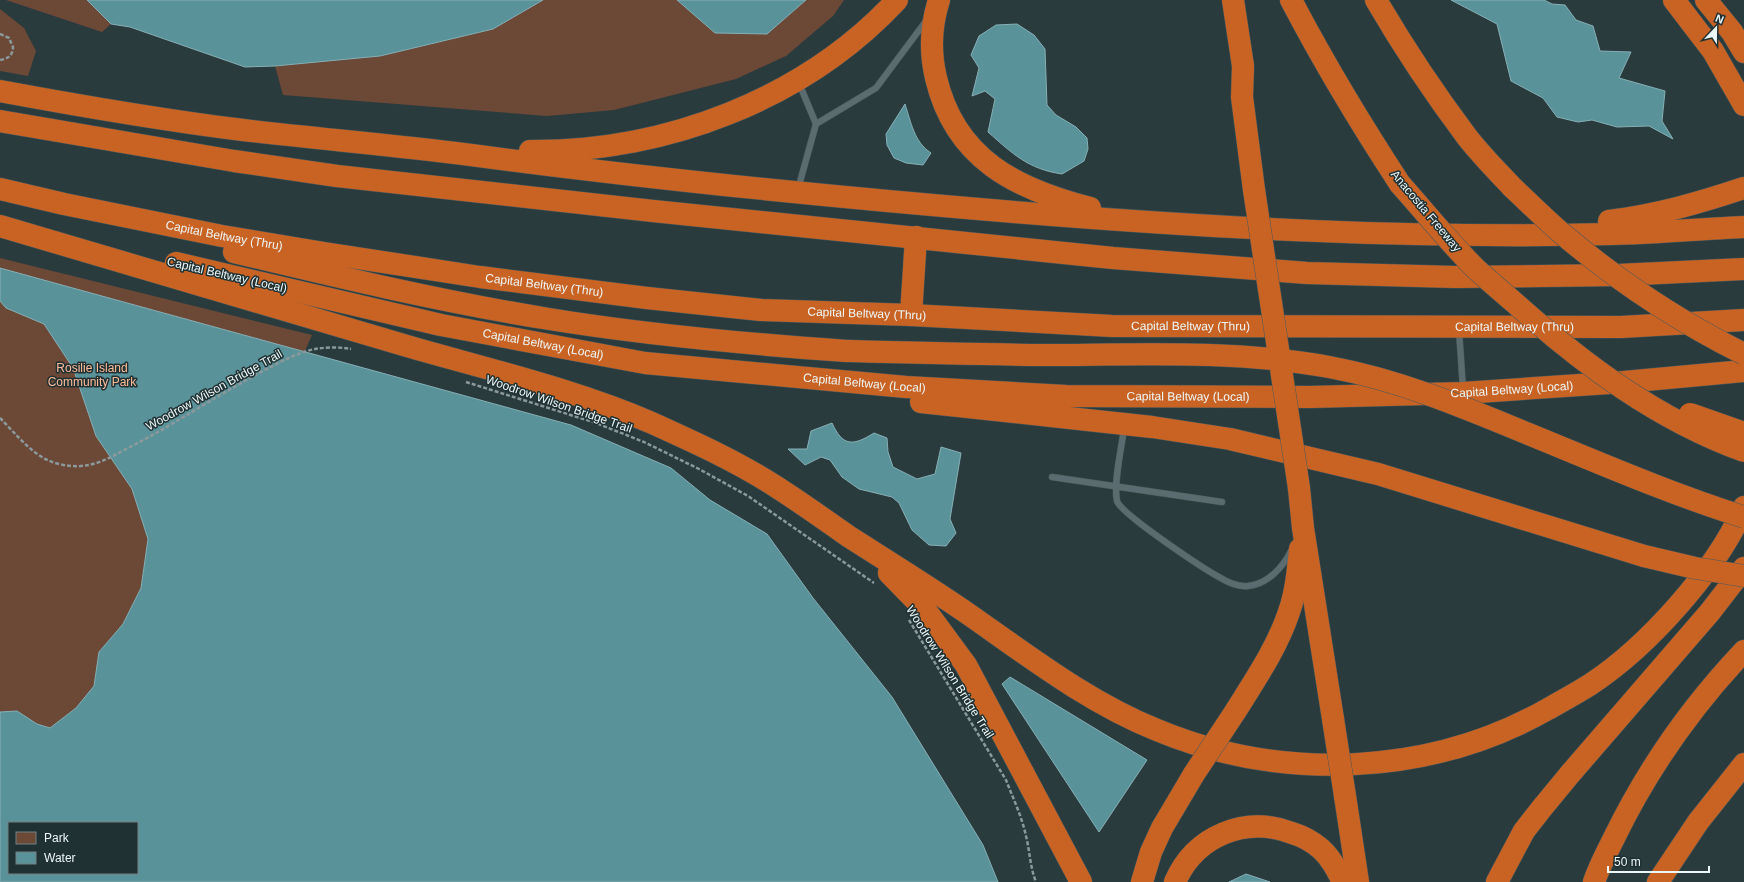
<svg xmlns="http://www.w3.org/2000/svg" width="1744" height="882" font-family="Helvetica,sans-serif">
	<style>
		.green { fill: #6c4836 }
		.water { fill: #5a929a; stroke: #86b0b6; fill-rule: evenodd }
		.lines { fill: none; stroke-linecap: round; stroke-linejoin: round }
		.service-casing { stroke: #4b595b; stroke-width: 7 }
		.motorway-casing { stroke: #4b595b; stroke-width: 23 }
		.path { stroke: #8b999b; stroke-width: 2.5; stroke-dasharray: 4 2; stroke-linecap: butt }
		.service { stroke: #5a6c6f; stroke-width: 6 }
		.motorway { stroke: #c96323; stroke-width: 22 }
		.motorway-bridge-casing { stroke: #4b595b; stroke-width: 23; stroke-linecap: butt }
		.motorway-bridge { stroke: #c96323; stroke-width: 22 }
		.labels { text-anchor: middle; stroke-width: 3; stroke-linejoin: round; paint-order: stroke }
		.street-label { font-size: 12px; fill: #ecf7f8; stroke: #203133 }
		.park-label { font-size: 12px; fill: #ffbc99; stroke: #203133 }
	</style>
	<rect width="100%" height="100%" fill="#2a3b3e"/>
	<path class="green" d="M 6,0 L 87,0 L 111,24 L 102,32 Z
		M 543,0 L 677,0 L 715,33 L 767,34 L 806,0 L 844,0 L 833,16 L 786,56 L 736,79 L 614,110 L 547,116 L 283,95 L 275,66 L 380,56 L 492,29 Z
		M 0,9 L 24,28 L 36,51 L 28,76 L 0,71 Z
		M 0,258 L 312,335 L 300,362 L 117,466 L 132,489 L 148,539 L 141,588 L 123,624 L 99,652 L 94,686 L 76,708 L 50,728 L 37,724 L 17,711 L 0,715 Z"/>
	<path class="water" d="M 87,0 L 543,0 L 493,29 L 380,56 L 275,66 L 245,67 L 130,27 L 111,24 Z
		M 677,0 L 806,0 L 767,34 L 715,33 Z
		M 1451,0 L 1544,0 L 1552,4 L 1565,5 L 1576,20 L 1593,26 L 1600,51 L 1631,52 L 1619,78 L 1665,91 L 1662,121 L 1673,139 L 1649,126 L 1617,127 L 1592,120 L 1578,122 L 1557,117 L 1543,98 L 1511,81 L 1497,24 Z
		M 1017,24 L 1034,35 L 1045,49 L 1047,105 L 1056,115 L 1076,127 L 1087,138 L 1088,149 L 1084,161 L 1062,174 C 1028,169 1013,154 988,132 L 995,99 L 985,91 L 972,96 L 979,68 L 971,55 L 979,36 L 996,25 Z
		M 905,104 C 911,122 914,142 931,153 L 923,165 L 906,163 L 894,158 L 887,145 L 886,134 Z
		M 0,268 L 571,425 L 671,468 L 710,500 L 767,534 L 813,598 L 892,697 L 983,845 L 998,882 L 0,882 L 0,712 L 17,711 L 37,724 L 50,728 L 76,708 L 94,686 L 99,652 L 123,624 L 141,588 L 148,539 L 132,489 L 96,436 L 73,368 L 44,324 L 6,308 L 0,301 ZM 9,823 L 137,823 L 137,873 L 9,873 Z
		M 832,423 C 843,447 853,446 874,433 L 887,438 L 888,452 L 893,467 L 917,479 L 935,474 L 941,447 L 961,453 L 950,519 L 956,533 L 946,546 L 929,545 L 912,530 L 899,503 L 892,497 L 859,489 L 842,477 L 830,460 L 821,457 L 805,465 L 788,449 L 807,449 L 811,431 Z
		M 1010,677 L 1147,760 L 1099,832 L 1002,684 Z
		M 1246,874 L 1270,882 L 1229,882 Z"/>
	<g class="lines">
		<g class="service-casing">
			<path id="service" d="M 799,83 L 816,124
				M 798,189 L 816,124 L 876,88 L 926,21
				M 1459,330 L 1463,389
				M 1124,428 C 1122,446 1113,484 1117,501 C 1121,514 1204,569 1219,577 C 1227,582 1239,587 1248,586 C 1268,584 1283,567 1291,551
				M 1052,477 L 1222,502"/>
		</g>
		<g class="motorway-casing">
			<g id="motorway">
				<path d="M 939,0 C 931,25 930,53 936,78 C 955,159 1016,189 1090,208"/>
				<path d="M 1233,0 L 1243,66 L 1242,97 L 1254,190"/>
				<path d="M 1291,0 C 1325,65 1360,123 1400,184"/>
				<path d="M 1376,0 C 1404,48 1434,93 1467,137 C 1481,155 1497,171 1512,187"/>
				<path d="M 1674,0 L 1713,51 L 1744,105"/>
				<path d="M 1706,0 L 1732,32 L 1744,52"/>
				<path d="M 0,91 C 81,106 162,120 243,130 C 319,139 395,145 471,155 C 651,179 833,197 1014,212 C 1213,228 1412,239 1612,234 C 1656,233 1700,229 1744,227"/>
				<path d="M 0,121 L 234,161 L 337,176 L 653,211 L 1113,258 L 1307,273 L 1455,277 L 1618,275 L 1744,269"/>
				<path d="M 530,151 C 665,152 804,100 897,0"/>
				<path id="s1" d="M 0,189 L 64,204 L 222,236 L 324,253 L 480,277 L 647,298 L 761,310 L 911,315 L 1112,326 L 1621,327 L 1744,320"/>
				<path d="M 1609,221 C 1657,215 1699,203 1744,188"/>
				<path d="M 0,226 C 136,266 272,306 407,346 C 490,370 573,389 652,423 C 694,442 736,461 775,486 C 800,502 824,519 848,536 C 887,561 926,585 964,611 C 1026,654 1087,702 1157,730 C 1282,782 1430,776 1548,709 C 1562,701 1577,693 1591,684 C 1647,647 1717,570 1744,507"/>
				<path d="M 234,252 C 338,277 443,302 549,319 C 647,335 747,344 847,351"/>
				<path id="s2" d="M 176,263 L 441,325 L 645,363 L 906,387 L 1066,396 L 1310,397 L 1463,393 L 1624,382 L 1744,371"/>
				<path d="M 911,315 L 916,237"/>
				<path d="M 921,402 L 1152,427 L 1230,439 L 1378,474 L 1644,556"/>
				<path d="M 1299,488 L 1303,528 L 1333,719"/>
				<path d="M 889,573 L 927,612 L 966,665 L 1081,882"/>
				<path d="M 1235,712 C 1255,680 1277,648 1289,612 C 1296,592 1298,570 1300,549"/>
				<path d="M 1345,796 L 1358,882"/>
				<path d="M 1142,882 L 1151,852 L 1162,828 L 1194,774"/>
				<path d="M 1175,882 C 1195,836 1245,815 1292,833 C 1302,836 1313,842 1321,849 C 1331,858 1337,870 1343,882"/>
				<path d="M 1497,882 L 1524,831 L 1542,808 L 1570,774 L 1710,612 L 1744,568"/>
				<path d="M 1594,882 C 1599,867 1607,852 1614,838 C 1648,768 1691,707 1744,651"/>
				<path d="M 1658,882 L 1698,822 L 1744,764"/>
			</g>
		</g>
		<path class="path" d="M 0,34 L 9,38 L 13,47 C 13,55 8,59 0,60
			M 466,382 L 596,423 L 644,442 L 699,469 L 748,496 L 874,583
			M 0,418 C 17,435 35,459 59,464 C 89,471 105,460 130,447 C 175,424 216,396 259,373 C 277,364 295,353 315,349 C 326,347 340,347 351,349
			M 909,620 L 1006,780 C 1013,798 1022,817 1026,836 C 1030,852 1030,867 1036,882"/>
		<use href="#service" class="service"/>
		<use href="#motorway" class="motorway"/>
		<g class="motorway-bridge-casing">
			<path id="motorway-bridge" d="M 1400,184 C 1425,212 1449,242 1475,268 C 1488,280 1502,292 1516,304 C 1583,364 1658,420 1744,451
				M 1512,187 C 1528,202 1543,217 1559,231 C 1615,279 1678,321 1744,354
				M 1254,190 L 1299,488
				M 847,351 C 920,353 992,355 1065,355 C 1154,354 1242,351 1329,367 C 1400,380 1466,408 1531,435 C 1602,464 1671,494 1744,517
				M 1690,414 L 1744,433
				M 1644,556 L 1695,568 L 1744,576
				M 1333,719 L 1345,796
				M 1194,774 L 1235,712"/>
		</g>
		<use href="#motorway-bridge" class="motorway-bridge"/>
	</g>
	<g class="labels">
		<g class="street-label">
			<text transform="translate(1426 211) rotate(50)" y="4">Anacostia Freeway</text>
			<text dy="4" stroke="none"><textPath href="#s1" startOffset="229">Capital Beltway (Thru)</textPath></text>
			<text transform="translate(227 275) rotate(13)" y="4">Capital Beltway (Local)</text>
			<text dy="4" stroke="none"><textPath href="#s1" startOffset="553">Capital Beltway (Thru)</textPath></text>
			<text dy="4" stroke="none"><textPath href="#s1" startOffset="877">Capital Beltway (Thru)</textPath></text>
			<text dy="4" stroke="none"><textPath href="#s1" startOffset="1201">Capital Beltway (Thru)</textPath></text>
			<text dy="4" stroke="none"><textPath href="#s1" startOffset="1525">Capital Beltway (Thru)</textPath></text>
			<text dy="4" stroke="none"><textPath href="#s2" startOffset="376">Capital Beltway (Local)</textPath></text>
			<text dy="4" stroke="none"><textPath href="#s2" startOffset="700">Capital Beltway (Local)</textPath></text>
			<text dy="4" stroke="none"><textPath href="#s2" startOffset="1348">Capital Beltway (Local)</textPath></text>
			<text transform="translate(214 390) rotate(-29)" y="4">Woodrow Wilson Bridge Trail</text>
			<text dy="4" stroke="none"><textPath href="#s2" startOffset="1024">Capital Beltway (Local)</textPath></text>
			<text transform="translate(559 404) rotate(19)" y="4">Woodrow Wilson Bridge Trail</text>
			<text transform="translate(950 672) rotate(58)" y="4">Woodrow Wilson Bridge Trail</text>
		</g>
		<g class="park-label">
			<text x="92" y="372">Rosilie Island<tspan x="92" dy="14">Community Park</tspan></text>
		</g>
	</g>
	<rect x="8" y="822" width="130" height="52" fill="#203133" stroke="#728082"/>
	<rect x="16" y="832" width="20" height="12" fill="#6c4836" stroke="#728082"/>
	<text x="44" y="842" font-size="12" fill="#ecf7f8">Park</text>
	<rect x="16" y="852" width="20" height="12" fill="#5a929a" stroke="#728082"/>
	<text x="44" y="862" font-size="12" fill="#ecf7f8">Water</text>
	<g transform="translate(1716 28) rotate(22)" stroke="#203133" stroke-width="3" paint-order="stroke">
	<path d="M0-3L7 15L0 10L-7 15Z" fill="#ecf7f8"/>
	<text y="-6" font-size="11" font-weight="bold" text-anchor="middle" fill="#ecf7f8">N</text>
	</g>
	<path d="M1608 866v6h101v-6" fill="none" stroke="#ecf7f8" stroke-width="2"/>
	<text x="1614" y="866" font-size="12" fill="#ecf7f8" stroke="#203133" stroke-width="3" paint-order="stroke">50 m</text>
</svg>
